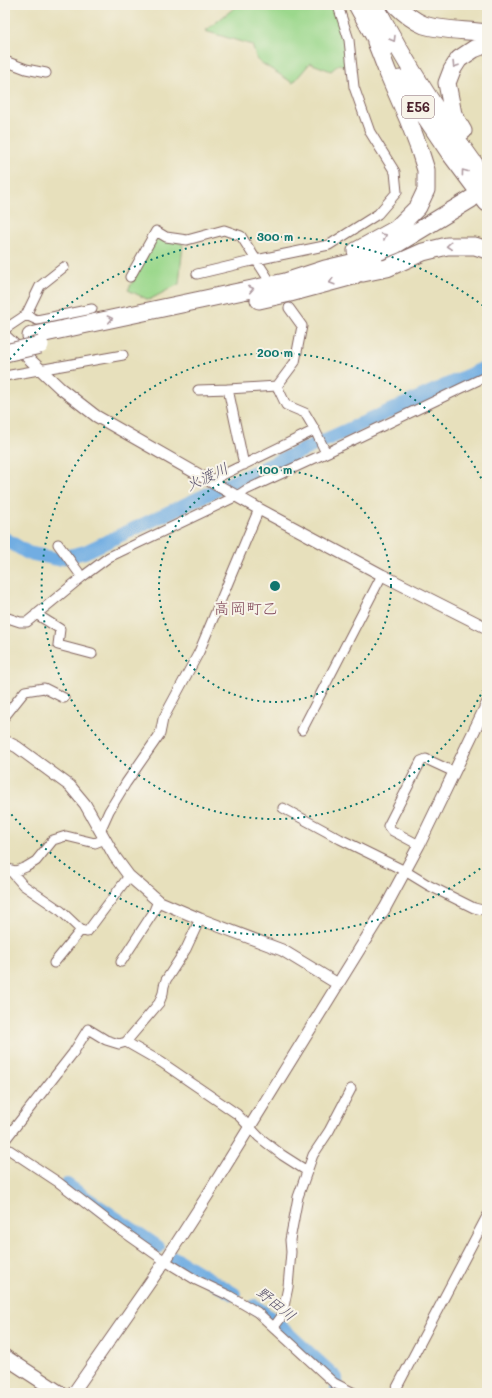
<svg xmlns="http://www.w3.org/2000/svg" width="492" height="1398" font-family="Mali,'Klee One',sans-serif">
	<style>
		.green { fill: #9bd88c; stroke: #727c5c }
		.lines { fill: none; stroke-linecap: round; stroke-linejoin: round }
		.river { stroke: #71ade2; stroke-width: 14 }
		.minor-casing { stroke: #81635e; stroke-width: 11 }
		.tertiary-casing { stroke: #81635e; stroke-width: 13 }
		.primary-casing { stroke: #81635e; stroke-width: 16 }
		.motorway-casing { stroke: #81635e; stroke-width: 19 }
		.minor { stroke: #fff; stroke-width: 9 }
		.tertiary { stroke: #fff; stroke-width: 11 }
		.primary { stroke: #fff; stroke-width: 14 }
		.motorway { stroke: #fff; stroke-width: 17 }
		.motorway-bridge-casing { stroke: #81635e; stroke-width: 19; stroke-linecap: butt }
		.motorway-bridge { stroke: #fff; stroke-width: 17 }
		.oneway { stroke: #ae9aa0 }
		.ring { fill: none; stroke: #0f766e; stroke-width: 2; stroke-dasharray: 2 4 }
		.labels { text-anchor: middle; stroke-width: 4; stroke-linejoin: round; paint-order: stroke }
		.shield { fill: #f7f3e8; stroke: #7e5f64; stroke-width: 1 }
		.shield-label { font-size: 13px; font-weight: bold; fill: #4a1f2b }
		.water-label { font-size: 15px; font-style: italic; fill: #58516b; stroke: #f7f3e8 }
		.quarter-label { font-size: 16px; fill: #844d5d; stroke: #f7f3e8 }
		.centre { fill: #0f766e; stroke: #f7f3e8; stroke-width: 2 }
		.ring-label { font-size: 12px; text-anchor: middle; font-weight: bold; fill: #0f766e; stroke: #f7f3e8; stroke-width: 4; stroke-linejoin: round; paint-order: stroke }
	</style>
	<rect width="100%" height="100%" fill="#f7f3e8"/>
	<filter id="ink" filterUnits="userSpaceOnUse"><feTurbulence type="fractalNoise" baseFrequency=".025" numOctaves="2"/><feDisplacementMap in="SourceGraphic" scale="8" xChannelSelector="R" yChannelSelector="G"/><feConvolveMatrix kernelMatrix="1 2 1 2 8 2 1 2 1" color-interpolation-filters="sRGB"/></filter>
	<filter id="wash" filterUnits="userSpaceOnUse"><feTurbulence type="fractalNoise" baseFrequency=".012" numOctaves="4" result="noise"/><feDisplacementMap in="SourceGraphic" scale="16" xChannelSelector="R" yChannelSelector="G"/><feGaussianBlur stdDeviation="0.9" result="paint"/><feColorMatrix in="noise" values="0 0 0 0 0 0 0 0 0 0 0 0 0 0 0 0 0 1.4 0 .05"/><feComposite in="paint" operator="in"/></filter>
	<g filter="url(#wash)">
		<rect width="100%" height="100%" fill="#e7e0bc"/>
		<path class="green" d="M 238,5 L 336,5 L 342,24 L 348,68 L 339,64 L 331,71 L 310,63 L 293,83 L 257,60 L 252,45 L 205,31 Z
			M 158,236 L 183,244 L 179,284 L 149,300 L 128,290 Z"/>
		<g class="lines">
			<path class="river" d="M 5,539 L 28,553 L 57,559 L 85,552 L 248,475 L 487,367
				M 67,1185 L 158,1247
				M 174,1258 L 234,1294
				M 255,1306 L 274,1321 L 336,1378 L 337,1390 L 339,1393"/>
		</g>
	</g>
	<g filter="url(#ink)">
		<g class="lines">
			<g class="minor-casing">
				<path id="minor" d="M 5,61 L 26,69 L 46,73
					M 197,274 L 256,260 L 329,245 L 378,214 L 397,192 L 395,172 L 370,132 L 354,87 L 349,40 L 339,9
					M 130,277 L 156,231 L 166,237 L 187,240 L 224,230 L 241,236 L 269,280
					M 26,315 L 40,286 L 64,267
					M 5,329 L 26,315 L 37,320 L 92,309
					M 5,376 L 123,355
					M 277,386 L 295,362 L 302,326 L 289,308
					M 198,390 L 228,389
					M 244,465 L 228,389 L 277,386 L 286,405 L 305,413 L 315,430
					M 210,481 L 315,430 L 326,453
					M 58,544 L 82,577
					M 36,614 L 60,629 L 58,645 L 92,654
					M 5,617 L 20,622 L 27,622 L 82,577 L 109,557 L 237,496 L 246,490 L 326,453 L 487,376
					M 5,716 L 25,691 L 44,688 L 64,698
					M 302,730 L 382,575
					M 283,808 L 340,839 L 405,871 L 428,885 L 474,908 L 487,911
					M 100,831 L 109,811 L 126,783 L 160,734 L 163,719 L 199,652 L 259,509
					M 419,845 L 391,830 L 388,826 L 421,761 L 426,759 L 454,772
					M 8,869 L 16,871 L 26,867 L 36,861 L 53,840 L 66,836 L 95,843 L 105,839
					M 9,869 L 23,885 L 61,911 L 81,930 L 54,963
					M 81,930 L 87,932 L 129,876
					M 121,962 L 153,913 L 158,901
					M 126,1042 L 161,1062 L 237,1114 L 259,1137 L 282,1155 L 307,1171
					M 5,1140 L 73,1053 L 88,1029 L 106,1040 L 119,1044 L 126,1042 L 159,1003 L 163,993 L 164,986 L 166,980 L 186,949 L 200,919
					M 5,1147 L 58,1182 L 111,1223 L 165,1261 L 196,1280 L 228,1295 L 257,1312 L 334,1383 L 354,1393
					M 274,1327 L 282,1316 L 288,1287 L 291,1252 L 290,1240 L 298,1197 L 313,1155 L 329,1131 L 351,1089
					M 394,1393 L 487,1216"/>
			</g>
			<g class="tertiary-casing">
				<path id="tertiary" d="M 5,336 L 60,388 L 96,416 L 259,509 L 382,575 L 487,628
					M 5,741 L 17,747 L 70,786 L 85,804 L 115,857 L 129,876 L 158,901 L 200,919 L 282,950 L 338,984
					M 73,1393 L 165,1261 L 207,1196 L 385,908 L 419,845 L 487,704"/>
			</g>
			<g class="primary-casing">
				<path id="primary" d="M 5,1357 L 60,1393"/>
			</g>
			<g class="motorway-casing">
				<path id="motorway" d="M 357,5 L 383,52
					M 375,5 C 407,67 445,125 487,181
					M 396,5 C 404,13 414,21 424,25 C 444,31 467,30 487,33
					M 400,79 L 449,152 L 487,203
					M 463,131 L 453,114 L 447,83 L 452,70 L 459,59 L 474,49 L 487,44
					M 356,251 L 396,229 L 418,207 L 426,190 L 426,170 L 419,148 L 408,119 L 388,73 L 376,42
					M 363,273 L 387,268 L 423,252 L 447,246 L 475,246 L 487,250
					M 259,300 L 290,293 L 353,276 L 374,262
					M 31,336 L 285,282 L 325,269 L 351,263 L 395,245 L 471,199"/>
			</g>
			<use href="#minor" class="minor"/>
			<use href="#tertiary" class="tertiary"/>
			<use href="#primary" class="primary"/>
			<use href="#motorway" class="motorway"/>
			<g class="motorway-bridge-casing">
				<path id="motorway-bridge" d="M 5,353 L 40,345"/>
			</g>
			<use href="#motorway-bridge" class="motorway-bridge"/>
		</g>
		<defs><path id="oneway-chevron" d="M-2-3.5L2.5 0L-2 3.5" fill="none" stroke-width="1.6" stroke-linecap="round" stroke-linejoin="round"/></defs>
		<g class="oneway">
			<use href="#oneway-chevron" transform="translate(393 39) rotate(59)"/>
			<use href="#oneway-chevron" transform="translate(455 65) rotate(122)"/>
			<use href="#oneway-chevron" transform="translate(464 172) rotate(-127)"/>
			<use href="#oneway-chevron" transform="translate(384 236) rotate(-28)"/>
			<use href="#oneway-chevron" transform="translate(449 246) rotate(175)"/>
			<use href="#oneway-chevron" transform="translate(332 282) rotate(164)"/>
			<use href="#oneway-chevron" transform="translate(251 289) rotate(-12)"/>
			<use href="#oneway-chevron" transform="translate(110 319) rotate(-12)"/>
		</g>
	</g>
	<g class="ring">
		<circle cx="275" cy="586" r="116"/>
		<path d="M486 684A233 233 0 1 1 486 488"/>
		<path d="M485 865A349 349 0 0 1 6 808M6 364A349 349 0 0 1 485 307"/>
	</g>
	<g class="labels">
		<rect class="shield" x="402" y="96" width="32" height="22" rx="3"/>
		<g class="shield-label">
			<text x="418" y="112">E56</text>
		</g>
		<g class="water-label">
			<text transform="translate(207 477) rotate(-25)" y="5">火渡川</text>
			<text transform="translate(276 1304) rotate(39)" y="5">野田川</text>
		</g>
		<g class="quarter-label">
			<text x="246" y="614">高岡町乙</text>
		</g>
	</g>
	<circle cx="275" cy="586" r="6" class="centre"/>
	<g class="ring-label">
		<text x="275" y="241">300 m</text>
		<text x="275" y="357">200 m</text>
		<text x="275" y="474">100 m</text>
	</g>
	<rect width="492" height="1398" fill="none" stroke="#f7f3e8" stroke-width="20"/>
</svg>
